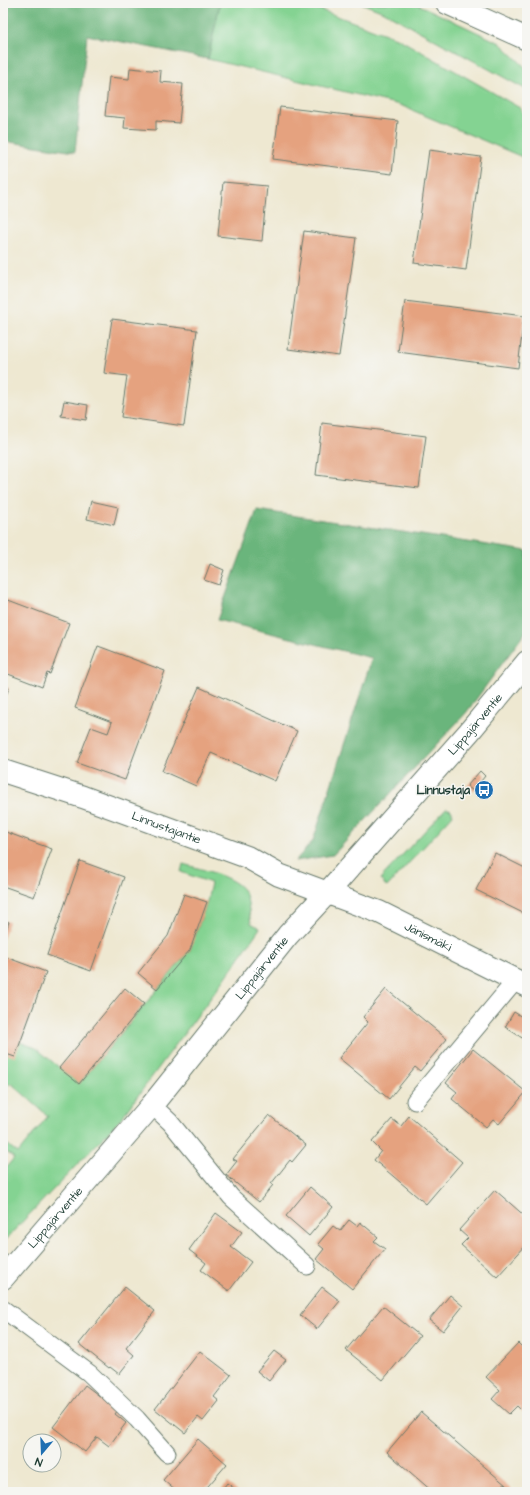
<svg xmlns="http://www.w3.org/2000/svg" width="530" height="1495" font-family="'Architects Daughter',sans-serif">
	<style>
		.green { fill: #84d392; stroke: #528863 }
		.forest { fill: #6bb57c; stroke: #457958 }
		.building { fill: #e5a27f }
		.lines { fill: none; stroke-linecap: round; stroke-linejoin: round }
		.lane-casing { stroke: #67796b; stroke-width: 19 }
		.street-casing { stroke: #67796b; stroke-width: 24 }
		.secondary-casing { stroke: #67796b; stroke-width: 24 }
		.primary-casing { stroke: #67796b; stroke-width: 24 }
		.lane { stroke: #fff; stroke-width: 17 }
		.street { stroke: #fff; stroke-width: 22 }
		.secondary { stroke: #fff; stroke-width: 22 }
		.primary { stroke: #fff; stroke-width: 22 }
		.labels { text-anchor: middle; stroke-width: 3; stroke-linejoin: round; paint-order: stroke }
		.street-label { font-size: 12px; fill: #1f3d34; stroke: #f6f6f2 }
		.poi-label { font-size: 12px; font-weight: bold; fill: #1f3d34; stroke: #f6f6f2; text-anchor: end }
	</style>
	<rect width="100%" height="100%" fill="#f6f6f2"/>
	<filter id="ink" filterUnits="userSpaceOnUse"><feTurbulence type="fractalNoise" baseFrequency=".025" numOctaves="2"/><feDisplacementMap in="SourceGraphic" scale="8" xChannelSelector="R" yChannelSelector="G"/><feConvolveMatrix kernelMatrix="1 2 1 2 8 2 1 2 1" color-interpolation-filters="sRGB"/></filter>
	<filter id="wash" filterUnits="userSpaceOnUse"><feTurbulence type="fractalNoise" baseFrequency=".012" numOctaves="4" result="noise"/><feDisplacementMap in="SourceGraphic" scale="16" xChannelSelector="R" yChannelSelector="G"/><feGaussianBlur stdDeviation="0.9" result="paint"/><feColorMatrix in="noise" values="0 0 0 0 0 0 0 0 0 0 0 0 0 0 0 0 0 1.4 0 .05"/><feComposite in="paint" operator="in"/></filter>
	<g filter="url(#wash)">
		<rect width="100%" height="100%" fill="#eee8d1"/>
		<path class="green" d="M 220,3 L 302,3 L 399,39 L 520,108 L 527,121 L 527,159 L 400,105 L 208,59 Z
			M 361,3 L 415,3 L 500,43 L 527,69 L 527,90 L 386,13 Z
			M 446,808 L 451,810 L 453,815 L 387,887 L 380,879 Z
			M 183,864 C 200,869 240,877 246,895 C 249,904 249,914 251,923 L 260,928 L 224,980 L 119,1121 L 3,1242 L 3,1171 L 14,1158 L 3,1149 L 3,1141 L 18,1153 L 48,1116 L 12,1084 L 3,1084 L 3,1053 L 20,1042 L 36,1048 L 79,1084 L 190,950 L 207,902 L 211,883 L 181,872 Z"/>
		<path class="forest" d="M 3,3 L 220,3 L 208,59 L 87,35 L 75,152 L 3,141 Z
			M 257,510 L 527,551 L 527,630 L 466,713 L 333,855 L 295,861 L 313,841 L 372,658 L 217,620 Z"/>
		<g id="blocks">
			<path class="building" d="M 101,3 L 111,3 L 111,4 L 101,5 Z
				M 130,68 L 161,71 L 160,82 L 183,84 L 179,123 L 156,121 L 156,130 L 124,128 L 125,118 L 105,116 L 109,77 L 129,79 Z
				M 280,107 L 398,121 L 392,174 L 273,159 Z
				M 429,150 L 481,157 L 466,270 L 414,263 Z
				M 223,182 L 267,186 L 262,241 L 218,236 Z
				M 304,231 L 356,238 L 339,356 L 288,349 Z
				M 405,301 L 524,316 L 518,368 L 398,352 Z
				M 112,319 L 197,330 L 184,426 L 121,417 L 127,376 L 104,373 Z
				M 64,401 L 88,405 L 86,420 L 61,416 Z
				M 322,423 L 426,436 L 419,488 L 316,475 Z
				M 91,501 L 118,507 L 114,525 L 87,519 Z
				M 210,564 L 224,570 L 219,585 L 204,580 Z
				M 3,598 L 69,623 L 50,674 L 47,673 L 42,687 L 3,672 Z
				M 98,646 L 165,671 L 125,780 L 77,763 L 91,727 L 108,733 L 112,722 L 75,708 Z
				M 3,686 L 9,688 L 3,703 Z
				M 199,687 L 297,731 L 275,781 L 211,753 L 196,786 L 162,771 Z
				M 480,771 L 485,776 L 473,791 L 467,786 Z
				M 3,831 L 52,849 L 34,897 L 3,886 Z
				M 495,853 L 527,869 L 527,915 L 476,890 Z
				M 80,861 L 124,877 L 91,971 L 47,955 Z
				M 184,894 L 207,902 L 190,950 L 157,989 L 138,973 L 168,936 Z
				M 3,920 L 9,922 L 3,939 Z
				M 3,956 L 46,972 L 15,1057 L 3,1053 Z
				M 125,988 L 144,1004 L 79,1084 L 59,1068 Z
				M 386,989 L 447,1039 L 420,1071 L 415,1067 L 389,1099 L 339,1058 L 368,1022 L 363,1017 Z
				M 514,1012 L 527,1020 L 527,1041 L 505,1027 Z
				M 473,1049 L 526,1092 L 499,1124 L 493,1119 L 486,1127 L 452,1099 L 457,1092 L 446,1083 Z
				M 269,1115 L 306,1145 L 292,1162 L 290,1160 L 271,1184 L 273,1185 L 259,1202 L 226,1175 L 237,1161 L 233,1159 Z
				M 409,1116 L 462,1162 L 426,1204 L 374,1160 L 381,1151 L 372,1142 L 392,1119 L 401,1126 Z
				M 310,1187 L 333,1207 L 309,1236 L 286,1216 Z
				M 495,1190 L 527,1218 L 527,1244 L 497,1277 L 461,1245 L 468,1238 L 459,1230 Z
				M 216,1213 L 242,1232 L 231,1247 L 251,1262 L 229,1291 L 201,1270 L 206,1263 L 189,1250 Z
				M 349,1220 L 357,1226 L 360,1222 L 378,1237 L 374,1241 L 385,1249 L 352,1289 L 316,1259 L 324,1249 L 318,1244 L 333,1226 L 340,1231 Z
				M 125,1287 L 155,1311 L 126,1348 L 134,1355 L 119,1374 L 110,1367 L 109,1368 L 79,1344 Z
				M 322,1287 L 340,1301 L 317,1329 L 300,1315 Z
				M 450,1295 L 463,1306 L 443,1331 L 429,1320 Z
				M 383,1306 L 420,1336 L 383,1380 L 346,1350 Z
				M 518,1343 L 527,1352 L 527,1416 L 517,1406 L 509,1414 L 492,1399 L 500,1390 L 486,1377 Z
				M 200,1351 L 231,1375 L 214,1397 L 219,1401 L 203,1421 L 198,1417 L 185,1433 L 155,1409 Z
				M 274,1351 L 286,1360 L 269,1381 L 257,1371 Z
				M 85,1385 L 118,1410 L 115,1414 L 126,1423 L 109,1446 L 97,1437 L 85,1452 L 53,1427 Z
				M 421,1412 L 514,1492 L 433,1492 L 387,1452 Z
				M 198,1439 L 227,1464 L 203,1492 L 177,1492 L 163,1480 Z
				M 227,1483 L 239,1492 L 220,1492 Z"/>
		</g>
	</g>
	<g filter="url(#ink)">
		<use href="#blocks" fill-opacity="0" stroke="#67796b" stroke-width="1"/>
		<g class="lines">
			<g class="lane-casing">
				<path id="lane" d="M 415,1101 L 516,980
					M 152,1105 L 170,1122 L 231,1197 L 307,1266
					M 3,1309 L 89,1373 L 137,1419 L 167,1453"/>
			</g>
			<g class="street-casing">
				<g id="street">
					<path id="s1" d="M 3,771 L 83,797 L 247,857 L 279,875 L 379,912 L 527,986"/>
				</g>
			</g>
			<g class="secondary-casing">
				<g id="secondary">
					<path id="s2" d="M 3,1278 L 152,1105 L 288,935 L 327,893 L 469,732 L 527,662"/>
				</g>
			</g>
			<g class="primary-casing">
				<path id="primary" d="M 447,3 L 527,39"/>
			</g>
			<use href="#lane" class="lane"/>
			<use href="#street" class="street"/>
			<use href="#secondary" class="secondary"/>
			<use href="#primary" class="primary"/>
		</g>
	</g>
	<defs>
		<g id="bus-disc" transform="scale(1)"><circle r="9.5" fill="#1f6fb2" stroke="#f6f6f2"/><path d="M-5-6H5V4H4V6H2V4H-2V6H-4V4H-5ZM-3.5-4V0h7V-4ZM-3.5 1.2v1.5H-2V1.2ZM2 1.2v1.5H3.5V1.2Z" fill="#fff"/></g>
	</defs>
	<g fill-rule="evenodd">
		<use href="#bus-disc" x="484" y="790"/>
	</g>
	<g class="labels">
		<g class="street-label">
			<text dy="4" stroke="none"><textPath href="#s2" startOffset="728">Lippajärventie</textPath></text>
			<text dy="4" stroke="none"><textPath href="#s1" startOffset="173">Linnustajantie</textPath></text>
			<text dy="4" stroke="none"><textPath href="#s1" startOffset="457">Jänismäki</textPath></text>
			<text dy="4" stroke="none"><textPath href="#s2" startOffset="404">Lippajärventie</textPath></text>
			<text dy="4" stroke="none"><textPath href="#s2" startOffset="80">Lippajärventie</textPath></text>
		</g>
		<g class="poi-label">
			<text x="470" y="794">Linnustaja</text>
		</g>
	</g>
	<rect width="530" height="1495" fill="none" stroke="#f6f6f2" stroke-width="16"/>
	<g transform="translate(42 1453) rotate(199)"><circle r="19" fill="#f6f6f2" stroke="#a0aca6"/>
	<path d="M0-3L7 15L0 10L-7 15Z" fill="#1f6fb2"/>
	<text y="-6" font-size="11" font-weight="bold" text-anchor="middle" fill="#1f3d34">N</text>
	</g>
</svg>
